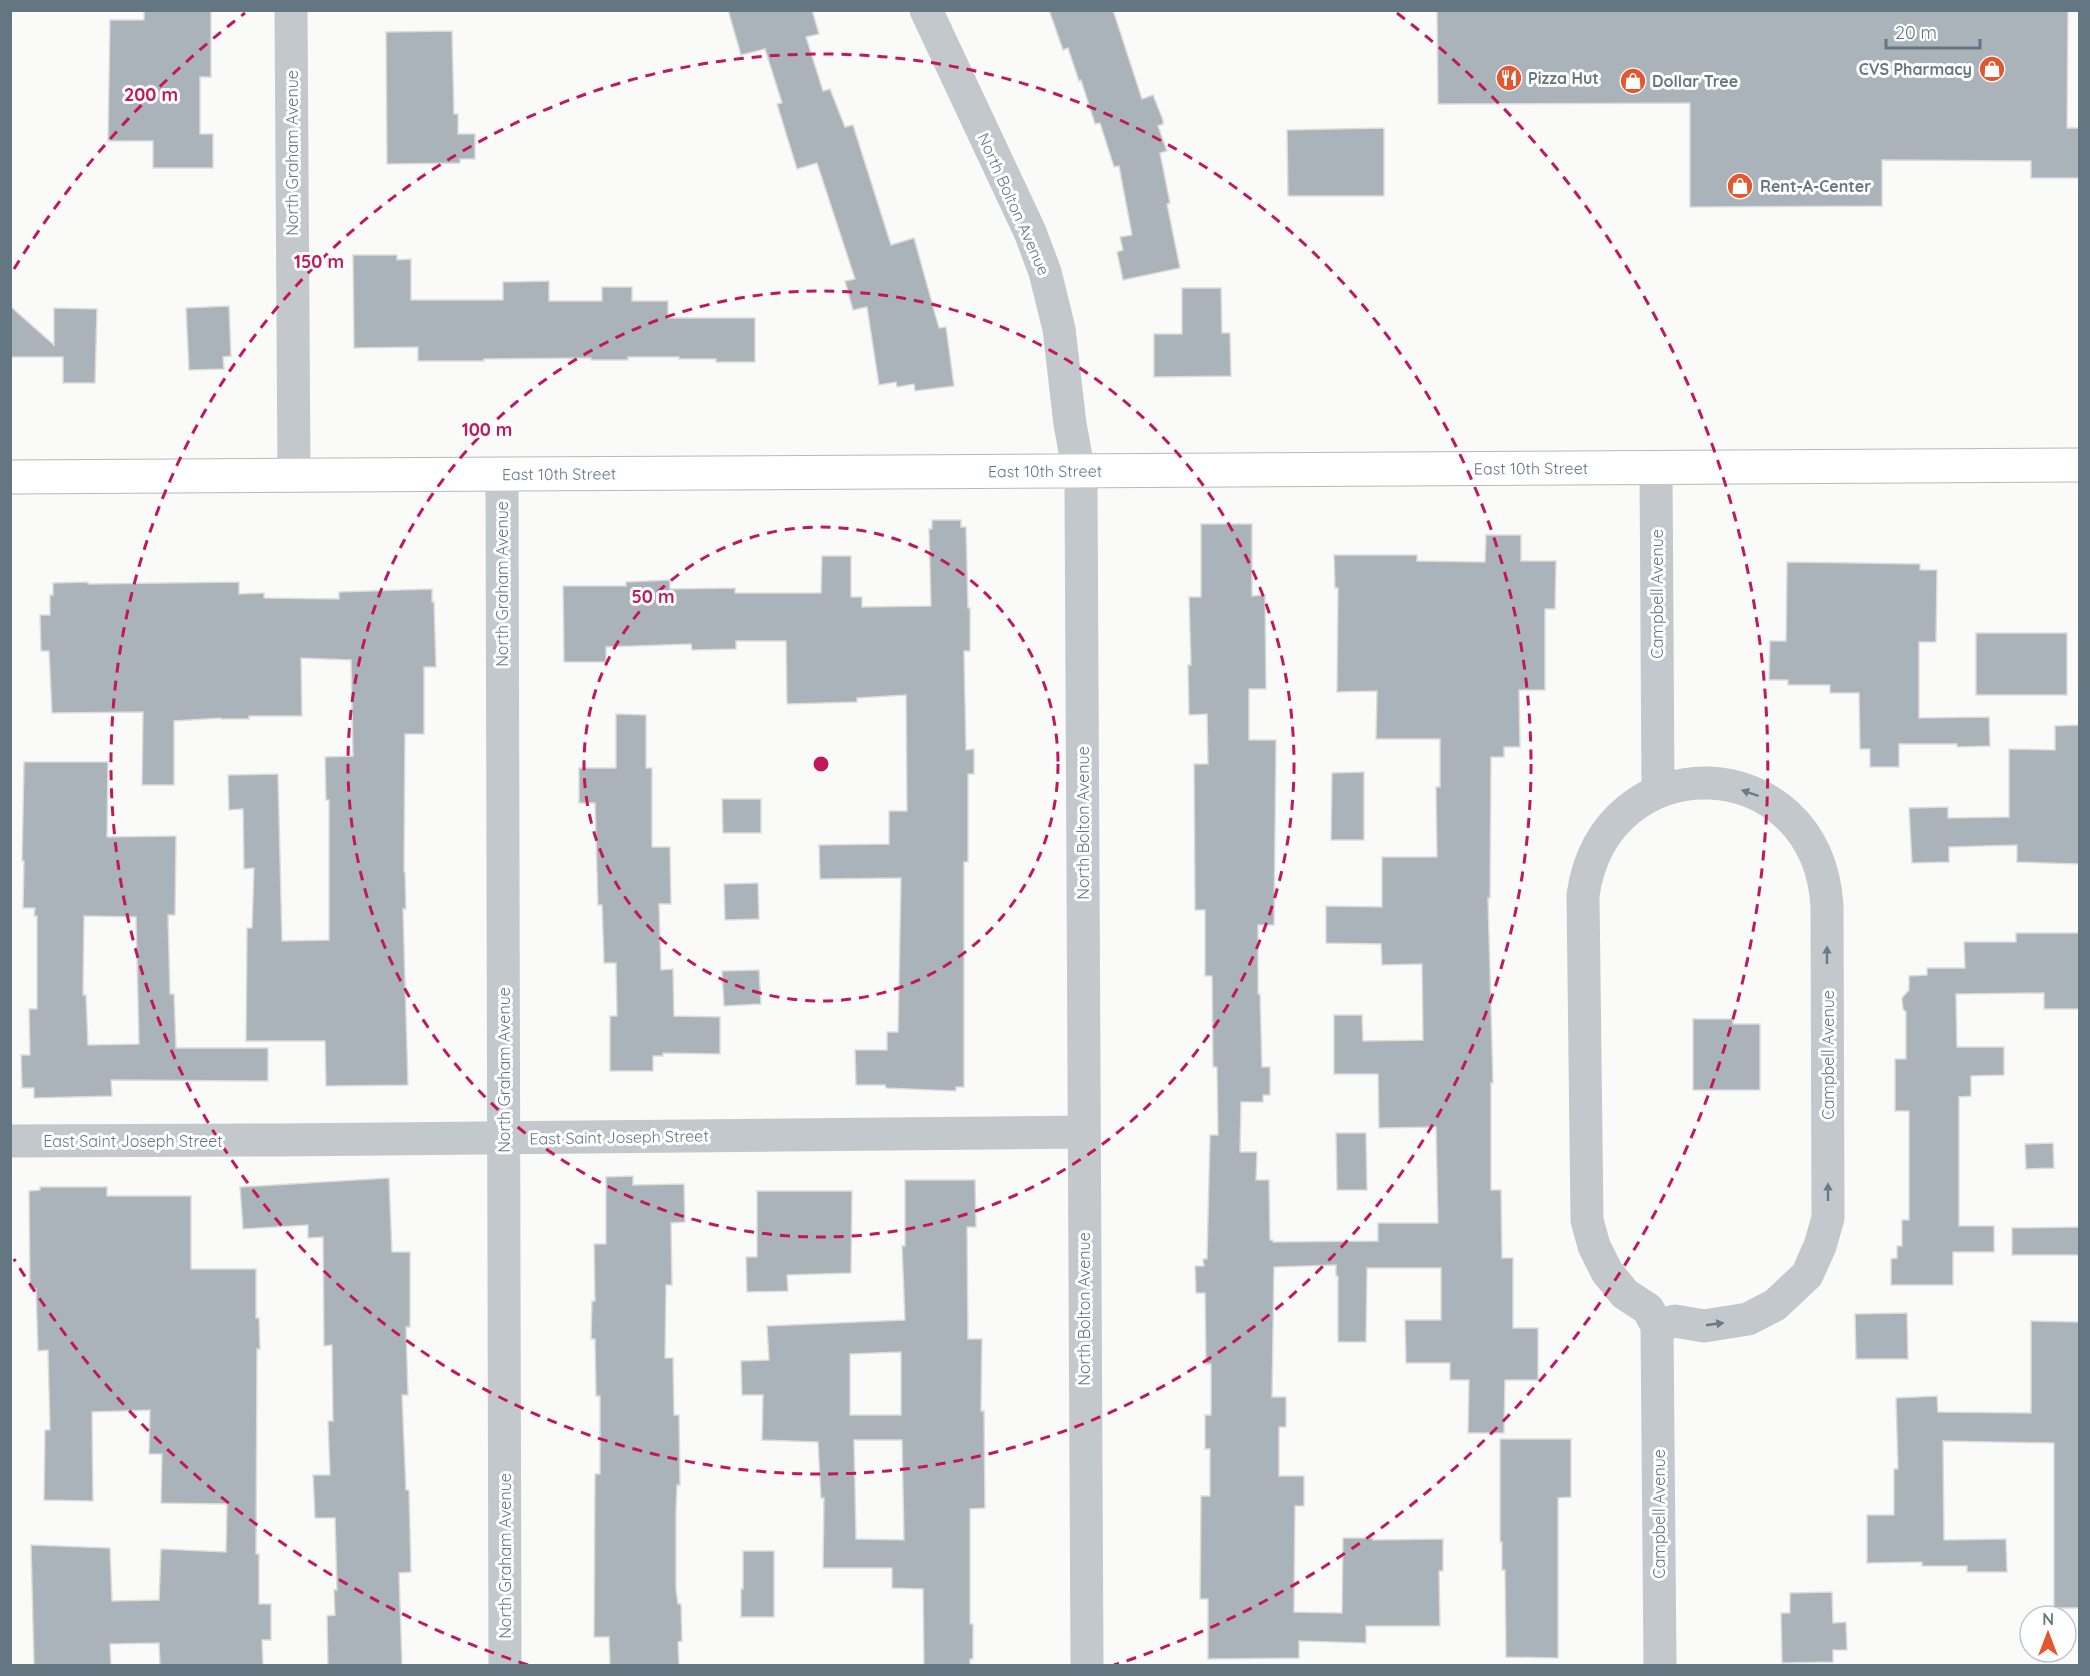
<svg xmlns="http://www.w3.org/2000/svg" width="2090" height="1676" font-family="Quicksand,sans-serif">
	<style>
		.building { fill: #aab3b9; stroke: #dcdcda; stroke-width: 1.5; fill-rule: evenodd }
		.lines { fill: none; stroke-linecap: round; stroke-linejoin: round }
		.major-casing { stroke: #b5babe; stroke-width: 35 }
		.minor { stroke: #c3c8cc; stroke-width: 33 }
		.major { stroke: #fff; stroke-width: 33 }
		.oneway { fill: #6a7a87 }
		.ring { fill: none; stroke: #c2185b; stroke-width: 3; stroke-dasharray: 10 8 }
		.labels { text-anchor: middle; stroke-width: 6; stroke-linejoin: round; paint-order: stroke }
		.poi-label { font-size: 16px; font-weight: bold; fill: #657683; stroke: #fff; text-anchor: start }
		.street-label { font-size: 16px; fill: #657683; stroke: #fff }
		.centre { fill: #c2185b; stroke: #fff; stroke-width: 3 }
		.ring-label { font-size: 18px; text-anchor: middle; font-weight: bold; fill: #c2185b; stroke: #fff; stroke-width: 6; stroke-linejoin: round; paint-order: stroke }
	</style>
	<rect width="100%" height="100%" fill="#fafaf8"/>
	<path class="building" d="M 144,10 L 211,10 L 211,77 L 200,77 L 200,134 L 213,134 L 213,168 L 153,168 L 153,141 L 108,141 L 110,20 L 144,20 Z
		M 728,10 L 812,10 L 819,34 L 806,37 L 823,91 L 830,89 L 845,127 L 853,125 L 891,245 L 914,238 L 939,328 L 946,327 L 954,386 L 915,391 L 914,384 L 897,387 L 896,382 L 879,385 L 867,307 L 853,310 L 845,281 L 855,279 L 817,163 L 797,169 L 777,104 L 782,103 L 765,49 L 741,55 Z
		M 1049,10 L 1113,10 L 1142,99 L 1153,95 L 1163,120 L 1163,124 L 1158,126 L 1167,151 L 1160,153 L 1170,203 L 1167,204 L 1180,268 L 1123,280 L 1117,252 L 1123,250 L 1120,237 L 1132,235 L 1119,166 L 1114,167 L 1100,123 L 1095,124 L 1081,80 L 1079,81 L 1068,48 L 1063,50 Z
		M 1437,10 L 2068,10 L 2067,128 L 2079,128 L 2079,178 L 2031,178 L 2031,161 L 1882,160 L 1882,206 L 1690,207 L 1690,103 L 1438,104 Z
		M 452,31 L 454,114 L 458,114 L 458,134 L 475,134 L 475,159 L 460,159 L 460,163 L 387,164 L 386,32 Z
		M 1384,128 L 1384,196 L 1288,196 L 1287,130 Z
		M 353,255 L 397,255 L 397,260 L 411,259 L 411,300 L 503,300 L 503,282 L 549,281 L 549,301 L 602,301 L 602,287 L 632,287 L 632,301 L 668,301 L 668,318 L 755,318 L 755,362 L 716,362 L 716,359 L 679,359 L 679,357 L 628,357 L 628,360 L 591,360 L 591,358 L 484,359 L 484,361 L 418,361 L 418,347 L 354,348 Z
		M 1182,288 L 1221,288 L 1222,333 L 1230,333 L 1231,376 L 1154,377 L 1154,334 L 1182,334 Z
		M 10,306 L 54,345 L 54,308 L 97,309 L 95,383 L 63,383 L 63,357 L 10,357 Z
		M 229,306 L 231,356 L 223,357 L 224,369 L 189,370 L 186,308 Z
		M 932,520 L 961,520 L 961,527 L 966,527 L 968,608 L 970,608 L 970,651 L 964,651 L 966,750 L 974,749 L 974,774 L 968,774 L 968,862 L 964,862 L 964,1087 L 956,1087 L 956,1091 L 886,1088 L 885,1085 L 856,1085 L 855,1050 L 887,1050 L 887,1032 L 898,1032 L 901,878 L 820,879 L 819,845 L 889,844 L 889,811 L 907,811 L 906,695 L 857,698 L 857,702 L 787,704 L 786,641 L 736,641 L 736,649 L 692,650 L 691,644 L 606,647 L 606,662 L 564,662 L 563,586 L 626,586 L 626,582 L 670,580 L 670,589 L 735,588 L 735,593 L 821,593 L 822,556 L 851,556 L 851,597 L 862,597 L 862,607 L 931,606 L 929,529 L 932,529 Z
		M 1201,524 L 1252,524 L 1252,596 L 1265,595 L 1266,689 L 1249,689 L 1249,740 L 1276,740 L 1274,925 L 1258,925 L 1258,994 L 1260,994 L 1262,1067 L 1270,1067 L 1270,1095 L 1263,1095 L 1263,1102 L 1241,1102 L 1240,1152 L 1257,1152 L 1256,1180 L 1269,1180 L 1270,1240 L 1273,1240 L 1273,1242 L 1378,1241 L 1378,1223 L 1438,1223 L 1436,1127 L 1379,1128 L 1378,1074 L 1334,1074 L 1334,1015 L 1362,1015 L 1363,1041 L 1423,1040 L 1422,964 L 1382,965 L 1381,944 L 1326,943 L 1326,906 L 1382,907 L 1382,857 L 1437,857 L 1436,787 L 1440,787 L 1440,739 L 1376,739 L 1377,691 L 1337,692 L 1338,588 L 1335,588 L 1334,555 L 1417,555 L 1417,561 L 1485,562 L 1486,535 L 1521,535 L 1521,561 L 1556,561 L 1555,609 L 1545,609 L 1545,690 L 1519,690 L 1520,747 L 1504,747 L 1504,757 L 1491,757 L 1490,898 L 1488,898 L 1493,1083 L 1491,1083 L 1491,1190 L 1501,1190 L 1502,1258 L 1513,1258 L 1513,1328 L 1538,1328 L 1538,1380 L 1505,1380 L 1504,1433 L 1468,1433 L 1469,1380 L 1450,1380 L 1450,1363 L 1406,1363 L 1405,1320 L 1441,1320 L 1441,1268 L 1367,1268 L 1366,1342 L 1338,1342 L 1338,1276 L 1336,1276 L 1336,1265 L 1274,1267 L 1272,1397 L 1286,1397 L 1286,1427 L 1279,1427 L 1279,1476 L 1304,1476 L 1304,1506 L 1295,1506 L 1294,1612 L 1342,1613 L 1343,1538 L 1373,1538 L 1373,1540 L 1443,1539 L 1443,1571 L 1439,1571 L 1440,1626 L 1366,1626 L 1366,1643 L 1299,1641 L 1299,1658 L 1208,1659 L 1208,1599 L 1200,1599 L 1201,1496 L 1210,1496 L 1210,1449 L 1205,1449 L 1205,1415 L 1211,1415 L 1211,1364 L 1206,1364 L 1205,1293 L 1196,1293 L 1195,1266 L 1204,1266 L 1203,1259 L 1207,1259 L 1210,1135 L 1218,1135 L 1217,1067 L 1213,1067 L 1212,976 L 1205,976 L 1205,910 L 1195,910 L 1194,764 L 1208,764 L 1207,714 L 1189,715 L 1188,665 L 1191,665 L 1189,597 L 1201,597 Z
		M 1787,562 L 1920,564 L 1920,570 L 1937,570 L 1936,642 L 1919,642 L 1919,718 L 1989,717 L 1990,746 L 1957,747 L 1957,744 L 1899,744 L 1899,767 L 1870,767 L 1870,749 L 1860,749 L 1859,693 L 1830,693 L 1830,685 L 1788,685 L 1788,680 L 1769,680 L 1770,641 L 1786,641 Z
		M 88,582 L 88,584 L 239,582 L 239,594 L 264,593 L 264,598 L 339,599 L 339,592 L 432,589 L 432,602 L 434,602 L 436,667 L 424,667 L 424,734 L 405,734 L 404,872 L 405,872 L 406,909 L 403,909 L 408,1085 L 326,1086 L 325,1041 L 246,1041 L 247,928 L 252,928 L 254,868 L 244,869 L 243,809 L 229,810 L 228,775 L 278,774 L 282,941 L 329,940 L 329,800 L 326,800 L 325,757 L 353,756 L 351,660 L 301,658 L 302,716 L 249,716 L 249,719 L 221,719 L 221,718 L 174,721 L 174,785 L 142,785 L 143,712 L 52,713 L 49,651 L 41,651 L 40,615 L 50,615 L 50,595 L 53,595 L 53,583 Z
		M 1976,633 L 2067,633 L 2067,695 L 1976,695 Z
		M 616,714 L 646,715 L 646,768 L 652,768 L 652,847 L 670,847 L 671,904 L 659,904 L 661,970 L 673,969 L 674,1016 L 720,1017 L 720,1054 L 663,1053 L 663,1056 L 653,1056 L 653,1071 L 610,1071 L 610,1016 L 617,1016 L 616,963 L 604,963 L 602,905 L 598,905 L 595,803 L 579,803 L 579,768 L 616,768 Z
		M 2079,725 L 2079,864 L 2017,862 L 2017,845 L 1949,847 L 1949,862 L 1912,863 L 1909,808 L 1948,807 L 1948,818 L 2009,817 L 2009,749 L 2055,750 L 2055,726 Z
		M 24,762 L 108,762 L 107,837 L 176,836 L 175,915 L 168,915 L 170,994 L 174,994 L 176,1048 L 268,1048 L 268,1081 L 111,1080 L 112,1096 L 34,1098 L 34,1088 L 22,1088 L 21,1055 L 30,1055 L 29,1009 L 37,1009 L 37,916 L 34,916 L 35,908 L 23,908 L 24,861 L 22,861 ZM 84,916 L 136,917 L 139,1044 L 88,1045 L 86,995 L 83,995 Z
		M 1364,772 L 1364,840 L 1331,840 L 1332,773 Z
		M 722,799 L 761,799 L 761,833 L 723,833 Z
		M 758,883 L 759,919 L 725,920 L 724,884 Z
		M 2016,933 L 2079,933 L 2079,1009 L 2044,1009 L 2044,993 L 1956,994 L 1957,1047 L 2004,1047 L 2004,1075 L 1971,1076 L 1971,1096 L 1959,1097 L 1959,1226 L 1994,1226 L 1994,1252 L 1953,1252 L 1953,1285 L 1891,1285 L 1891,1259 L 1897,1258 L 1897,1246 L 1902,1246 L 1902,1220 L 1909,1220 L 1909,1111 L 1895,1111 L 1895,1059 L 1906,1059 L 1906,1012 L 1903,1009 L 1902,998 L 1909,990 L 1909,976 L 1927,975 L 1927,968 L 1965,968 L 1964,942 L 2016,942 Z
		M 759,970 L 761,1004 L 724,1006 L 722,971 Z
		M 1693,1019 L 1733,1019 L 1733,1024 L 1760,1024 L 1760,1090 L 1693,1090 Z
		M 1336,1133 L 1366,1133 L 1367,1190 L 1337,1190 Z
		M 2053,1143 L 2054,1168 L 2026,1169 L 2025,1144 Z
		M 633,1176 L 633,1185 L 684,1184 L 685,1222 L 671,1223 L 672,1285 L 666,1285 L 665,1358 L 673,1358 L 674,1415 L 679,1415 L 680,1485 L 677,1485 L 676,1510 L 676,1589 L 678,1604 L 681,1604 L 682,1641 L 678,1642 L 679,1665 L 610,1665 L 609,1637 L 594,1637 L 595,1474 L 600,1474 L 600,1396 L 596,1396 L 595,1339 L 591,1339 L 592,1301 L 595,1301 L 594,1244 L 606,1244 L 606,1177 Z
		M 389,1178 L 392,1252 L 410,1252 L 410,1327 L 406,1327 L 408,1395 L 402,1395 L 406,1490 L 409,1490 L 411,1572 L 399,1573 L 402,1665 L 328,1665 L 327,1616 L 335,1615 L 334,1590 L 337,1590 L 335,1518 L 315,1518 L 313,1475 L 330,1475 L 328,1421 L 333,1421 L 332,1345 L 324,1346 L 323,1237 L 308,1238 L 308,1225 L 243,1229 L 240,1187 Z
		M 905,1180 L 975,1180 L 976,1227 L 967,1227 L 968,1339 L 982,1339 L 981,1411 L 984,1411 L 985,1508 L 970,1509 L 970,1624 L 973,1624 L 973,1659 L 970,1659 L 970,1665 L 924,1665 L 923,1589 L 892,1588 L 892,1568 L 823,1568 L 824,1498 L 821,1498 L 818,1442 L 762,1440 L 763,1395 L 742,1395 L 741,1361 L 769,1360 L 767,1326 L 905,1320 L 902,1246 L 905,1246 ZM 901,1352 L 901,1415 L 850,1415 L 850,1354 ZM 854,1440 L 902,1440 L 904,1540 L 856,1539 Z
		M 40,1187 L 107,1187 L 107,1196 L 191,1196 L 191,1269 L 256,1269 L 256,1318 L 259,1318 L 260,1349 L 257,1349 L 256,1554 L 259,1554 L 259,1604 L 271,1604 L 271,1640 L 262,1640 L 263,1665 L 160,1665 L 159,1643 L 110,1644 L 111,1665 L 34,1665 L 31,1545 L 110,1548 L 112,1601 L 159,1600 L 161,1549 L 226,1552 L 227,1504 L 161,1503 L 162,1454 L 149,1454 L 150,1410 L 92,1412 L 93,1501 L 44,1500 L 45,1430 L 50,1430 L 48,1350 L 38,1351 L 36,1289 L 30,1289 L 29,1191 L 40,1190 Z
		M 757,1191 L 852,1191 L 851,1273 L 787,1275 L 788,1291 L 747,1292 L 746,1257 L 757,1257 Z
		M 2079,1227 L 2079,1255 L 2012,1255 L 2012,1228 Z
		M 1907,1313 L 1908,1359 L 1856,1359 L 1855,1314 Z
		M 2031,1321 L 2079,1322 L 2079,1608 L 2054,1608 L 2054,1443 L 1943,1441 L 1944,1540 L 2006,1539 L 2007,1572 L 1967,1572 L 1967,1566 L 1922,1566 L 1922,1562 L 1867,1563 L 1867,1515 L 1894,1515 L 1894,1469 L 1898,1469 L 1896,1398 L 1937,1396 L 1938,1412 L 2031,1413 Z
		M 1500,1439 L 1571,1439 L 1571,1497 L 1558,1498 L 1558,1658 L 1506,1657 L 1505,1570 L 1502,1570 L 1502,1542 L 1500,1542 Z
		M 743,1551 L 774,1551 L 774,1617 L 741,1617 L 741,1589 L 743,1589 Z
		M 1832,1592 L 1833,1623 L 1846,1622 L 1847,1650 L 1833,1650 L 1833,1662 L 1782,1663 L 1781,1613 L 1790,1613 L 1790,1593 Z"/>
	<g class="lines">
		<g class="major-casing">
			<g id="major">
				<path id="s1" d="M 10,477 L 2080,465"/>
			</g>
		</g>
		<path class="minor" d="M 291,10 L 294,475
			M 926,10 L 1030,232 L 1045,272 L 1059,329 L 1070,424 L 1081,484 L 1087,1666
			M 1656,468 L 1658,792
			M 502,475 L 505,1666
			M 10,1141 L 280,1140 L 1083,1132
			M 1657,1326 L 1675,1321 L 1704,1326 L 1748,1319 L 1775,1305 L 1807,1275 L 1820,1246 L 1828,1218 L 1827,905 C 1816,747 1605,741 1583,895 L 1587,1220 L 1594,1246 L 1607,1272 L 1625,1294 L 1648,1309 L 1657,1326 L 1660,1666"/>
		<use href="#major" class="major"/>
	</g>
	<defs><path id="oneway-solid" d="M-6-.8H1V-3.2L6.5 0L1 3.2V.8H-6Z" transform="scale(1.5)"/></defs>
	<g class="oneway">
		<use href="#oneway-solid" transform="translate(1750 793) rotate(-161)"/>
		<use href="#oneway-solid" transform="translate(1827 955) rotate(-90)"/>
		<use href="#oneway-solid" transform="translate(1828 1192) rotate(-90)"/>
		<use href="#oneway-solid" transform="translate(1715 1324) rotate(-8)"/>
	</g>
	<g class="ring">
		<circle cx="821" cy="764" r="237"/>
		<circle cx="821" cy="764" r="473"/>
		<circle cx="821" cy="764" r="710"/>
		<path d="M528 1665A947 947 0 0 1 14 1259M14 269A947 947 0 0 1 245 13M1397 13A947 947 0 0 1 1114 1665"/>
	</g>
	<defs>
		<g id="shop-disc" transform="scale(1.35)"><circle r="9.5" fill="#e4572e" stroke="#fff"/><path d="M-5-2.5h2.3a2.7 3.5 0 0 1 5.4 0H5L5.5 6h-11ZM-1.5-2.5h3a1.5 2.3 0 0 0-3 0Z" fill="#fff"/></g>
		<g id="restaurant-disc" transform="scale(1.35)"><circle r="9.5" fill="#e4572e" stroke="#fff"/><path d="M-5-6h1v4h1v-4h1v4h1v-4h1v5L-1.5 .5V6h-2V.5L-5-1ZM5-6V6H3V1.5H1.5Q1.5-4 5-6Z" fill="#fff"/></g>
	</defs>
	<g fill-rule="evenodd">
		<use href="#shop-disc" x="1992" y="69"/>
		<use href="#restaurant-disc" x="1509" y="78"/>
		<use href="#shop-disc" x="1633" y="81"/>
		<use href="#shop-disc" x="1740" y="186"/>
	</g>
	<g class="labels">
		<g class="poi-label">
			<text x="1972" y="75" text-anchor="end">CVS Pharmacy</text>
			<text x="1528" y="84">Pizza Hut</text>
			<text x="1652" y="87">Dollar Tree</text>
			<text x="1760" y="192">Rent-A-Center</text>
		</g>
		<g class="street-label">
			<text transform="translate(292 153) rotate(-90)" y="6">North Graham Avenue</text>
			<text transform="translate(1014 204) rotate(66)" y="6">North Bolton Avenue</text>
			<text dy="6" stroke="none"><textPath href="#s1" startOffset="1521">East 10th Street</textPath></text>
			<text dy="6" stroke="none"><textPath href="#s1" startOffset="1035">East 10th Street</textPath></text>
			<text dy="6" stroke="none"><textPath href="#s1" startOffset="549">East 10th Street</textPath></text>
			<text transform="translate(502 584) rotate(-90)" y="6">North Graham Avenue</text>
			<text transform="translate(1657 594) rotate(-90)" y="6">Campbell Avenue</text>
			<text transform="translate(1083 823) rotate(-90)" y="6">North Bolton Avenue</text>
			<text transform="translate(1828 1055) rotate(-90)" y="6">Campbell Avenue</text>
			<text transform="translate(504 1070) rotate(-90)" y="6">North Graham Avenue</text>
			<text transform="translate(619 1137) rotate(-1)" y="6">East Saint Joseph Street</text>
			<text x="133" y="1147">East Saint Joseph Street</text>
			<text transform="translate(1084 1309) rotate(-90)" y="6">North Bolton Avenue</text>
			<text transform="translate(1659 1514) rotate(-90)" y="6">Campbell Avenue</text>
			<text transform="translate(505 1556) rotate(-90)" y="6">North Graham Avenue</text>
		</g>
	</g>
	<circle cx="821" cy="764" r="9" class="centre"/>
	<g class="ring-label">
		<text x="151" y="101">200 m</text>
		<text x="319" y="268">150 m</text>
		<text x="487" y="436">100 m</text>
		<text x="653" y="603">50 m</text>
	</g>
	<rect width="2090" height="1676" fill="none" stroke="#657683" stroke-width="24"/>
	<g transform="translate(2048 1634)"><circle r="28" fill="#ffffff" stroke="#c1c8cd" stroke-width="1.5"/>
	<path d="M0-4.5L10 22L0 15L-10 22Z" fill="#e4572e"/>
	<text y="-9" font-size="16" font-weight="bold" text-anchor="middle" fill="#657683">N</text>
	</g>
	<path d="M1886 39v9h94v-9" fill="none" stroke="#657683" stroke-width="3"/>
	<text x="1895" y="39" font-size="18" fill="#657683" stroke="#ffffff" stroke-width="4.5" paint-order="stroke">20 m</text>
</svg>
